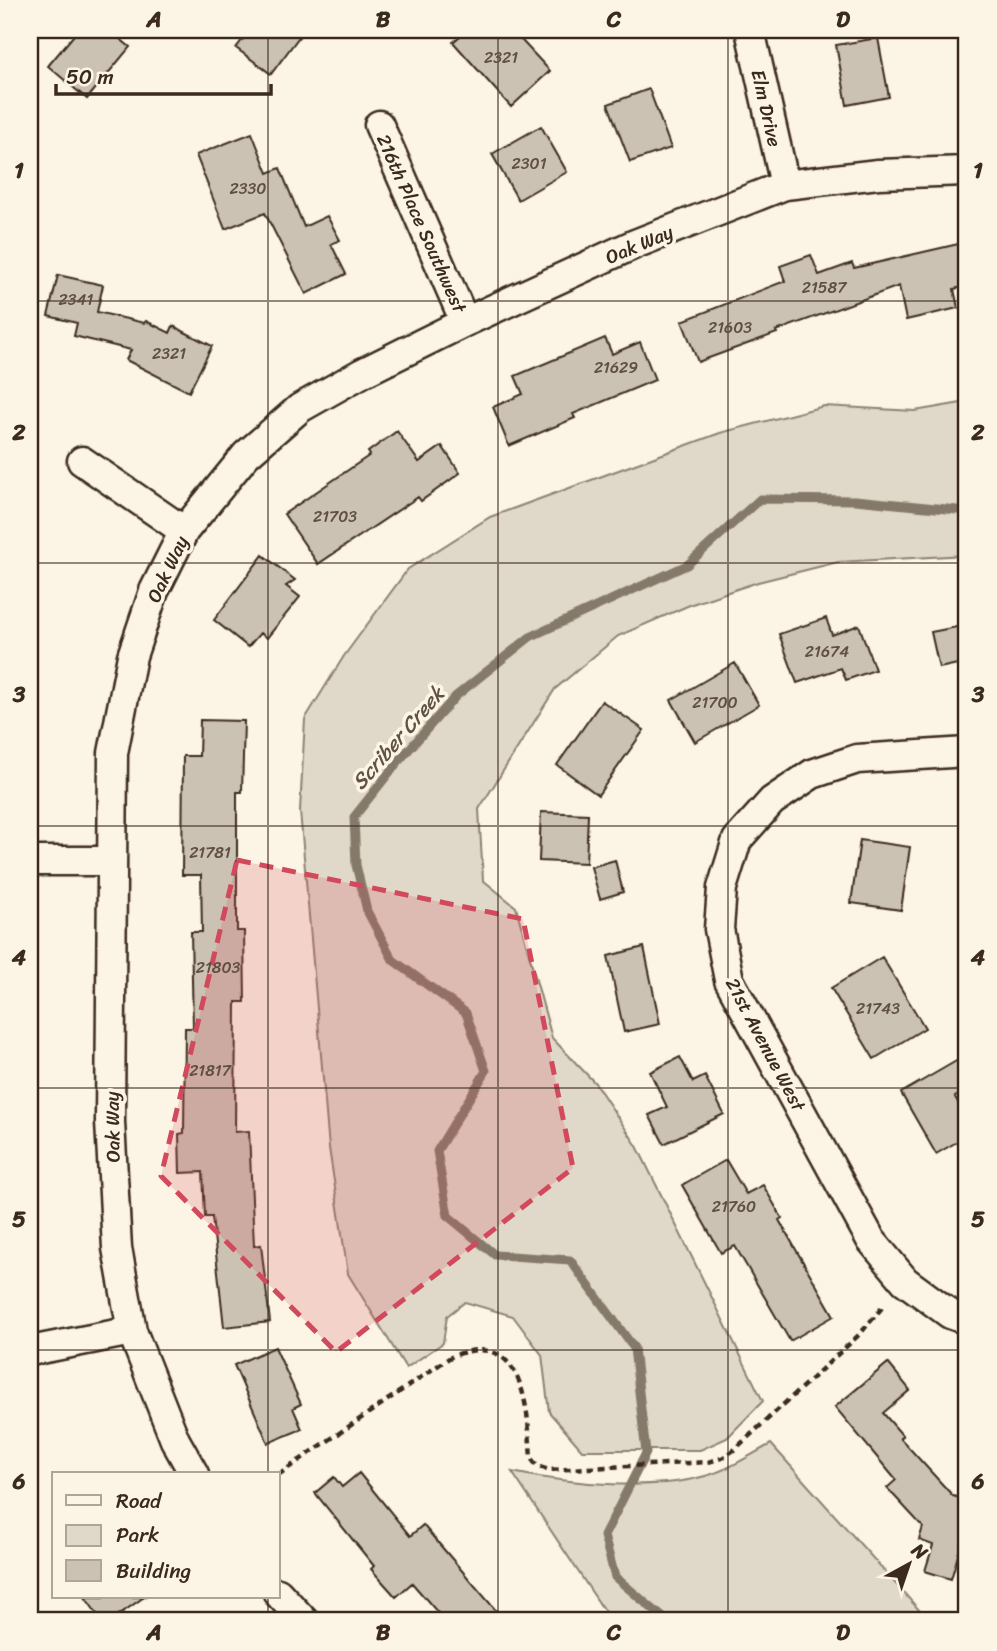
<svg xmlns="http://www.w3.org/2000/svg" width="997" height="1651" font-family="Sriracha,sans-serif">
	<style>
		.green { fill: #e0d8c8; stroke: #8e8173; stroke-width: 2 }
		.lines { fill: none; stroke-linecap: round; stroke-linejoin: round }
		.stream { stroke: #85796b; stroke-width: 9 }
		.building { fill: #ccc2b3; stroke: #3b2a1e; stroke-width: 2 }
		.minor-casing { stroke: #3b2a1e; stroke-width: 33 }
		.path { stroke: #3b2a1e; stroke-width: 4.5; stroke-dasharray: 7 5; stroke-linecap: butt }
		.minor { stroke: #fcf5e5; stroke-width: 28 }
		.marked { fill: #d1495b; fill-opacity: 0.2; stroke: #d1495b; stroke-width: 5; stroke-dasharray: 14 9; stroke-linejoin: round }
		.grid { fill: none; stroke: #3b2a1e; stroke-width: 2; stroke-opacity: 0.55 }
		.labels { text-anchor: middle; stroke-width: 7; stroke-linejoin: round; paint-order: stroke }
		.number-label { font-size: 16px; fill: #5f5043 }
		.street-label { font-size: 19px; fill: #3b2a1e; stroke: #fcf5e5 }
		.water-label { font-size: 21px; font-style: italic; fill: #605144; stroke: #fcf5e5 }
		.neatline { fill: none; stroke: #3b2a1e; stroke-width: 2.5 }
		.grid-label { font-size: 23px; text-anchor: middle; font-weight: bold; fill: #3b2a1e }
	</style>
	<rect width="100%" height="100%" fill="#fcf5e5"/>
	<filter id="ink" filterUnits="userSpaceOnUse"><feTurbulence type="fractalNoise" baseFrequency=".0143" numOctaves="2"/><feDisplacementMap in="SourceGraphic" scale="14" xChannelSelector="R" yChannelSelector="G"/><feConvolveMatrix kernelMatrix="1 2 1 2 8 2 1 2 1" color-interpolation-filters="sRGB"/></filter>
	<g filter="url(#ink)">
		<path class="green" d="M 967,402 L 967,555 L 838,562 L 758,582 L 692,604 L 618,636 L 555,689 L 479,809 L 483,880 L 516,907 L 552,1038 L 595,1083 L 637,1146 L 763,1401 L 727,1438 L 700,1450 L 582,1450 L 549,1412 L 542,1355 L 513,1316 L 465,1302 L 447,1316 L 443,1343 L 406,1368 L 348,1274 L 329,1148 L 300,811 L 305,719 L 344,656 L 408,569 L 490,517 L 720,433 L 824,406 L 915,411 Z
			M 771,1444 L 929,1621 L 611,1621 L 512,1472 C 569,1484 657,1492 712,1474 C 732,1468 752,1454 771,1444 Z"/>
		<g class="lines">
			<path class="stream" d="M 667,1621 L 615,1577 L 604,1536 L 646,1453 L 634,1348 L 570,1260 L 495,1255 L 448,1216 L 437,1151 L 486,1071 L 466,1013 L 393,960 L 367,911 L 356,865 L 354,817 L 397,763 L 456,696 L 530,637 L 687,565 L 760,499 L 855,500 L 967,511"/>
		</g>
		<path class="building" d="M 78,30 L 109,30 L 130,47 L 87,99 L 48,66 Z
			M 250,30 L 304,30 L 271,74 L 236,48 Z
			M 467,30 L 512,30 L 550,71 L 511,107 L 453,42 Z
			M 878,38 L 889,97 L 847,105 L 836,45 Z
			M 649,89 L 671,148 L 630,162 L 608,104 Z
			M 541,126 L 567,172 L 518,200 L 492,154 Z
			M 252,133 L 268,173 L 280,168 L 304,227 L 327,216 L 340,240 L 331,244 L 346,274 L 306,294 L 265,213 L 225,229 L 196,155 Z
			M 967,242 L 967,286 L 954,289 L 958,308 L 906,320 L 899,286 L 776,331 L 777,333 L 698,362 L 682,321 L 785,281 L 780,266 L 811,255 L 819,275 L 852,263 L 854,268 Z
			M 58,275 L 103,285 L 97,312 L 144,323 L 146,321 L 170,333 L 173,326 L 212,346 L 189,392 L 126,360 L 131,350 L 74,336 L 77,323 L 48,316 Z
			M 605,338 L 612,354 L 640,342 L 655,380 L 573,414 L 575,418 L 509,446 L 493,407 L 523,394 L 515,376 Z
			M 397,431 L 419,462 L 442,446 L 460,473 L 421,501 L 418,497 L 318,564 L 284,514 L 370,455 L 368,452 Z
			M 263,555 L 295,580 L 286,586 L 300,597 L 267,638 L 260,633 L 248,647 L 214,620 Z
			M 826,618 L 832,635 L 859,625 L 875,670 L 846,680 L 841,668 L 797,683 L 779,634 Z
			M 967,625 L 967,662 L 939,668 L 931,632 Z
			M 735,663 L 759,705 L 695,742 L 671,700 Z
			M 602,701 L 644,730 L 598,795 L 557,765 Z
			M 200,720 L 244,721 L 242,792 L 237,792 L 237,931 L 244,931 L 245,1002 L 236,1002 L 235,1132 L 249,1131 L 254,1246 L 261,1245 L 270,1322 L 224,1327 L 212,1217 L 205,1217 L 203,1172 L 180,1173 L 179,1134 L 184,1133 L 185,1028 L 193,1028 L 191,932 L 202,932 L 201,875 L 182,875 L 183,756 L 199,756 Z
			M 541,812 L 588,814 L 586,863 L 539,861 Z
			M 860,840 L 910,847 L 901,910 L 851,903 Z
			M 615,860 L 623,892 L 600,899 L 591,867 Z
			M 644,947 L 660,1024 L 624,1032 L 608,956 Z
			M 882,957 L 925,1028 L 874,1059 L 831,988 Z
			M 680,1057 L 693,1082 L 705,1076 L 724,1114 L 664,1144 L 649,1115 L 667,1107 L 650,1072 Z
			M 958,1060 L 967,1076 L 967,1090 L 955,1097 L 967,1118 L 967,1136 L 936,1154 L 901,1093 Z
			M 726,1160 L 746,1194 L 763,1185 L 782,1218 L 779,1220 L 834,1316 L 790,1341 L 735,1246 L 721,1253 L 682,1185 Z
			M 275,1347 L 301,1404 L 293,1408 L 302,1429 L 268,1443 L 234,1365 Z
			M 888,1363 L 910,1390 L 883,1413 L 903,1436 L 900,1438 L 953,1496 L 967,1500 L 967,1525 L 951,1579 L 925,1571 L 933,1545 L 919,1540 L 923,1527 L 887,1488 L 896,1480 L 835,1407 Z
			M 359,1473 L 410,1536 L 423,1525 L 505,1621 L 445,1621 L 412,1583 L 396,1597 L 371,1569 L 374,1566 L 315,1493 L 334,1477 L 342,1487 Z
			M 85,1597 L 144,1597 L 110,1621 L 102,1621 Z"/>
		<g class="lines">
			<g class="minor-casing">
				<path id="minor" d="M 750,30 L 785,185
					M 379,125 L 465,322
					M 82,461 L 184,531
					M 967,752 L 857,759 L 812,774 L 772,801 L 737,840 L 722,888 L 719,929 L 729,980 L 871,1240 L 905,1281 L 950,1314 L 967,1320
					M 30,861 L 112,861
					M 30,1351 L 132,1331
					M 194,1474 L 175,1440 L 132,1331 L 117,1248 L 110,1122 L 113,753 L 132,656 L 154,591 L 184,531 L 246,455 L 300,408 L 362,373 L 465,322 L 635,244 L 785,185 L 878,174 L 967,171
					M 278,1593 L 304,1621"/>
			</g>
			<path class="path" d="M 278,1475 L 449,1358 C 455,1355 463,1352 470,1351 C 527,1341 528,1419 531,1458 L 537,1466 L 549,1470 L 708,1462 L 722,1458 L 734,1450 L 860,1334 L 885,1304"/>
			<use href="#minor" class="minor"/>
		</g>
	</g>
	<path class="marked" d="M 237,860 L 523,919 L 573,1168 L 336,1352 L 161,1176 Z"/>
	<path class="grid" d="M 268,30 L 268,1474M 498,30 L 498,1621M 728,30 L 728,1621M 30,301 L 967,301M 30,563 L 967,563M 30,826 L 967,826M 30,1088 L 967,1088M 30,1350 L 967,1350M 268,1597 L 268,1621"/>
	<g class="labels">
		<g class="number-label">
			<text x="501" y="63">2321</text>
			<text x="529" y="169">2301</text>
			<text x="248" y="194">2330</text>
			<text x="824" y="293">21587</text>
			<text x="76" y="305">2341</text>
			<text x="730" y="333">21603</text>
			<text x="169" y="359">2321</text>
			<text x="616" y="373">21629</text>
			<text x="335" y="522">21703</text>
			<text x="827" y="657">21674</text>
			<text x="715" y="708">21700</text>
			<text x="210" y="858">21781</text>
			<text x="218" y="973">21803</text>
			<text x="878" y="1014">21743</text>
			<text x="210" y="1076">21817</text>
			<text x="734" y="1212">21760</text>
		</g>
		<g class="street-label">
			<text transform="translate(767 108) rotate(77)" y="7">Elm Drive</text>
			<text transform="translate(422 223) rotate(66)" y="7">216th Place Southwest</text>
			<text transform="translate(639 244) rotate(-23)" y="7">Oak Way</text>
			<text transform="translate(167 569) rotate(-65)" y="7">Oak Way</text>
			<text transform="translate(766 1044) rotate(62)" y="7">21st Avenue West</text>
			<text transform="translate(112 1127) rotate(-91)" y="7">Oak Way</text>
		</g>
		<g class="water-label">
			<text transform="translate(398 738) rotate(-49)" y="7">Scriber Creek</text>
		</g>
	</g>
	<rect width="997" height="1651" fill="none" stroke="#fcf5e5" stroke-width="77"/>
	<rect x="52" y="1472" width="228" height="126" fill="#fcf5e5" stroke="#afa495" stroke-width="2"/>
	<rect x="66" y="1495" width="35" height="10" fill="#fcf5e5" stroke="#afa495" stroke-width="2"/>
	<text x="116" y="1508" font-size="21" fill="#3b2a1e">Road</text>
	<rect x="66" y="1525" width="35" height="21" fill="#e0d8c8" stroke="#afa495" stroke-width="2"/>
	<text x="116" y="1542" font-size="21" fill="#3b2a1e">Park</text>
	<rect x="66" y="1560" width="35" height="21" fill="#ccc2b3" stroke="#afa495" stroke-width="2"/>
	<text x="116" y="1578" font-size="21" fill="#3b2a1e">Building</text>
	<g transform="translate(909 1564) rotate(40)" stroke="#fcf5e5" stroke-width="5" paint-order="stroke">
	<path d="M0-5L12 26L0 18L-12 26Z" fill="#3b2a1e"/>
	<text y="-10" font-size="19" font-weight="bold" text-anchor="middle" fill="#3b2a1e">N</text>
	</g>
	<path d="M56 84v10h215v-10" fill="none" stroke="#3b2a1e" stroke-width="3.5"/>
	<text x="66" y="84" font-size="21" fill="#3b2a1e" stroke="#fcf5e5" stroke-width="5" paint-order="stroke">50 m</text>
	<rect x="38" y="38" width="920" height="1574" class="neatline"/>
	<g class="grid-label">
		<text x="154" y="27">A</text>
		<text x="383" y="27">B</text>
		<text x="614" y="27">C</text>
		<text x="843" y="27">D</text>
		<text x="19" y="178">1</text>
		<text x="978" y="178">1</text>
		<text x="19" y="440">2</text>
		<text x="978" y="440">2</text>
		<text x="19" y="702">3</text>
		<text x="978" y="702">3</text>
		<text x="19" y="965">4</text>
		<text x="978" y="965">4</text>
		<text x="19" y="1227">5</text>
		<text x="978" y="1227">5</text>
		<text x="19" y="1489">6</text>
		<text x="978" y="1489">6</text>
		<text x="154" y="1640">A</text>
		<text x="383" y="1640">B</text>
		<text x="614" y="1640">C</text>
		<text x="843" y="1640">D</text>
	</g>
</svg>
